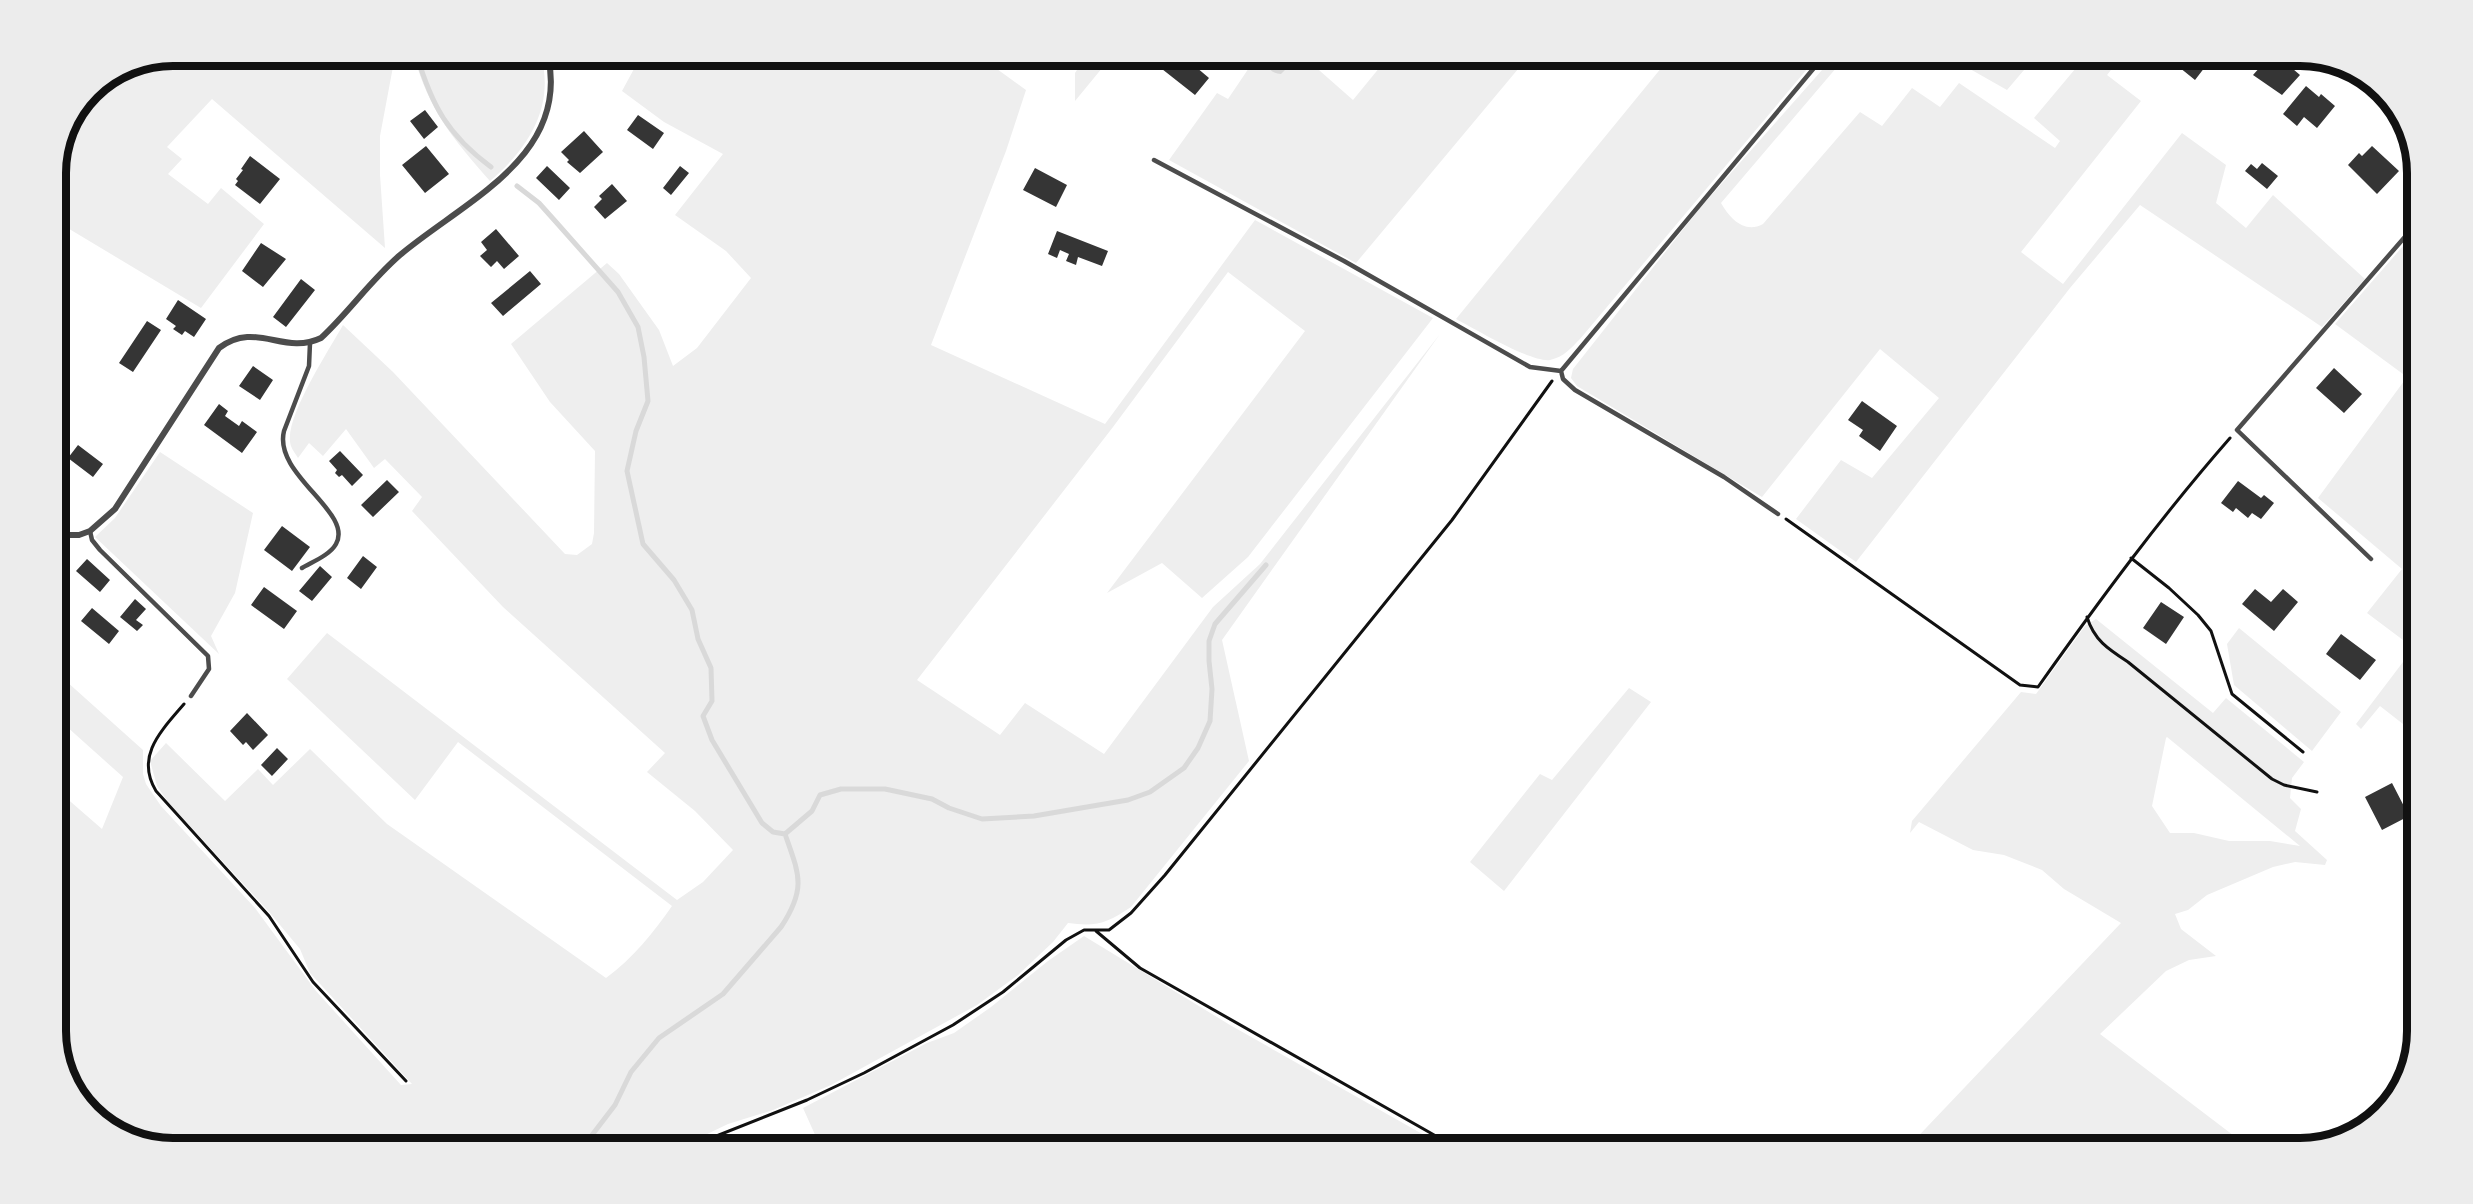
<svg xmlns="http://www.w3.org/2000/svg" width="2473" height="1204" font-family="'Roboto Serif',serif">
	<style>
		.green { fill: #eee; fill-rule: evenodd }
		.water { fill: #d9d9d9 }
		.lines { fill: none; stroke-linecap: round; stroke-linejoin: round }
		.stream { stroke: #d9d9d9; stroke-width: 5 }
		.building { fill: #353535 }
		.path { stroke: #111; stroke-width: 3 }
		.service { stroke: #4c4c4c; stroke-width: 4.5 }
		.minor { stroke: #4c4c4c; stroke-width: 6 }
		.rim { fill: none; stroke: #111; stroke-width: 8 }
	</style>
	<rect width="100%" height="100%" fill="#fff"/>
	<path class="green" d="M 173,56 L 395,56 L 380,136 L 380,175 L 385,248 L 212,99 L 167,147 L 182,159 L 168,174 L 208,204 L 221,188 L 264,224 L 201,308 L 56,221 L 56,166 L 65,128 L 90,90 L 128,64 Z
		M 414,56 L 541,56 C 555,107 528,149 490,181 C 453,139 429,110 414,56 Z
		M 641,56 L 979,56 L 1026,90 L 1006,151 L 931,345 L 1105,424 L 1255,220 L 1433,318 L 1248,557 L 1202,598 L 1162,563 L 1107,593 L 1305,331 L 1228,272 L 1113,427 L 917,680 L 1000,735 L 1025,703 L 1104,754 L 1213,607 L 1260,564 L 1440,334 L 1222,640 L 1249,761 L 1131,907 C 1107,923 1097,927 1068,923 L 1053,942 L 1018,975 L 977,1005 L 831,1085 L 773,1110 L 728,1124 L 678,1148 L 173,1148 L 121,1137 L 76,1096 L 56,1039 L 56,789 L 102,829 L 123,777 L 56,717 L 56,672 L 143,750 L 143,774 L 146,784 L 161,806 L 255,908 L 316,991 L 401,1085 L 412,1084 L 310,973 L 300,949 L 270,913 L 168,802 L 157,786 L 150,761 L 166,743 L 225,801 L 258,769 L 273,785 L 310,749 L 387,824 L 606,978 C 632,959 654,932 672,906 L 458,742 L 415,800 L 287,679 L 327,633 L 677,900 L 703,882 L 733,850 L 695,811 L 647,772 L 665,753 L 503,607 L 412,511 L 422,497 L 385,459 L 374,468 L 346,429 L 323,456 L 309,443 L 298,458 C 295,453 290,447 290,441 C 287,414 329,350 343,325 L 393,372 L 565,554 L 577,555 L 592,544 L 594,533 L 595,451 L 550,402 L 511,344 L 607,263 L 619,274 L 659,330 L 673,366 L 697,348 L 751,278 L 726,251 L 675,215 L 723,154 L 664,122 L 622,91 Z
		M 1086,56 L 1112,56 L 1075,101 L 1075,73 Z
		M 1257,56 L 1303,56 L 1353,100 L 1389,56 L 1529,56 L 1356,263 L 1169,160 L 1217,93 L 1228,99 Z
		M 1671,56 L 1818,56 L 1580,339 C 1571,348 1564,357 1550,360 C 1532,363 1475,329 1456,319 Z
		M 1981,56 L 2036,56 L 2007,90 L 1970,69 Z
		M 2086,56 L 2122,56 L 2107,75 L 2141,101 L 2021,252 L 2063,284 L 2182,133 L 2226,165 L 2216,203 L 2246,228 L 2273,195 L 2365,279 L 2322,327 L 2140,205 L 2070,288 L 1856,562 L 1796,519 L 1841,460 L 1872,478 L 1939,398 L 1880,349 L 1762,497 L 1577,386 L 1571,378 L 1573,369 L 1700,208 L 1830,61 L 1837,67 L 1721,203 C 1730,219 1745,234 1763,224 L 1860,112 L 1882,126 L 1912,88 L 1940,107 L 1959,83 L 2055,148 L 2060,141 L 2034,118 Z
		M 2417,230 L 2417,550 L 2403,569 L 2417,582 L 2417,647 L 2415,651 L 2417,653 L 2417,735 L 2380,706 L 2361,729 L 2356,724 L 2406,658 L 2403,640 L 2367,613 L 2402,569 L 2318,498 L 2407,377 L 2335,324 Z
		M 160,452 L 253,513 L 235,593 L 211,636 L 219,654 L 95,537 L 115,518 Z
		M 2096,619 L 2213,713 L 2226,698 L 2304,762 L 2292,778 L 2290,798 L 2301,809 L 2295,831 L 2327,860 L 2325,865 L 2295,862 L 2273,867 L 2207,895 L 2188,910 L 2175,914 L 2181,929 L 2216,956 L 2189,960 L 2166,971 L 2100,1034 L 2250,1148 L 1907,1148 L 2121,923 L 2064,889 L 2042,870 L 2004,855 L 1973,850 L 1919,822 L 1910,833 L 1912,821 L 2021,692 L 2036,694 L 2085,626 ZM 2166,738 L 2167,737 L 2300,846 L 2270,841 L 2229,841 L 2194,833 L 2170,833 L 2152,806 Z
		M 2239,628 L 2341,712 L 2312,751 L 2234,685 L 2227,644 Z
		M 1629,688 L 1651,702 L 1504,891 L 1470,862 L 1540,774 L 1552,780 Z
		M 2417,751 L 2417,778 L 2405,767 Z
		M 1084,936 L 1230,1025 L 1447,1148 L 821,1148 L 803,1108 L 927,1043 L 954,1033 L 991,1007 L 1048,961 Z"/>
	<path class="water" d="M 1269,56 L 1286,56 L 1290,65 L 1281,74 C 1272,73 1269,70 1266,61 Z"/>
	<g class="lines">
		<path class="stream" d="M 417,56 C 432,106 448,135 491,167
			M 517,186 L 539,203 L 556,222 L 618,292 L 638,327 L 644,357 L 648,401 L 636,431 L 627,471 L 643,544 L 674,580 L 692,610 L 698,639 L 711,668 L 712,701 L 703,716 L 712,740 L 762,823 L 773,832 L 785,834
			M 572,1148 L 589,1139 L 615,1105 L 631,1072 L 659,1038 L 723,994 L 781,927 C 807,888 799,874 785,834 L 812,811 L 820,795 L 841,789 L 885,789 L 932,799 L 949,808 L 982,819 L 1034,816 L 1128,800 L 1150,792 L 1184,768 L 1198,748 L 1210,721 L 1212,689 L 1209,661 L 1209,641 L 1215,624 L 1266,565"/>
	</g>
	<path class="building" d="M 1170,56 L 1189,56 L 1198,63 L 1196,67 L 1209,78 L 1195,95 L 1162,69 Z
		M 1918,56 L 1933,56 L 1927,63 Z
		M 2172,56 L 2191,56 L 2205,67 L 2195,80 L 2169,59 Z
		M 2270,56 L 2283,66 L 2286,63 L 2300,75 L 2282,95 L 2253,75 Z
		M 2306,86 L 2319,97 L 2321,94 L 2335,106 L 2317,128 L 2304,117 L 2297,126 L 2283,114 Z
		M 425,110 L 438,127 L 424,139 L 410,121 Z
		M 638,115 L 664,133 L 653,149 L 627,130 Z
		M 584,131 L 603,152 L 580,173 L 567,162 L 569,160 L 561,152 Z
		M 426,146 L 449,174 L 425,193 L 402,165 Z
		M 2372,146 L 2399,171 L 2377,194 L 2348,165 L 2359,153 L 2362,156 Z
		M 250,156 L 280,179 L 260,204 L 235,185 L 238,181 L 236,179 L 243,170 L 241,169 Z
		M 2262,163 L 2278,176 L 2267,189 L 2245,171 L 2251,164 L 2257,169 Z
		M 547,166 L 570,188 L 559,200 L 536,178 Z
		M 680,166 L 689,173 L 671,195 L 663,188 Z
		M 1035,168 L 1067,185 L 1056,207 L 1023,190 Z
		M 612,184 L 627,201 L 605,219 L 594,207 L 602,199 L 599,196 Z
		M 496,229 L 519,256 L 504,269 L 497,261 L 491,267 L 480,256 L 487,250 L 481,242 Z
		M 1057,231 L 1108,251 L 1102,266 L 1078,257 L 1076,265 L 1066,261 L 1069,254 L 1060,250 L 1057,258 L 1048,254 Z
		M 261,243 L 286,259 L 263,287 L 242,271 Z
		M 530,271 L 541,284 L 503,316 L 491,303 Z
		M 301,279 L 315,290 L 286,327 L 273,317 Z
		M 178,300 L 206,319 L 194,337 L 185,331 L 182,335 L 173,329 L 176,326 L 166,319 Z
		M 147,321 L 161,330 L 133,372 L 119,363 Z
		M 253,366 L 273,380 L 260,400 L 239,386 Z
		M 2334,368 L 2362,394 L 2344,413 L 2316,388 Z
		M 1862,401 L 1897,426 L 1880,451 L 1859,436 L 1863,430 L 1848,420 Z
		M 219,404 L 228,411 L 225,416 L 239,426 L 242,421 L 257,432 L 242,453 L 204,425 Z
		M 78,445 L 103,464 L 93,477 L 68,458 Z
		M 340,451 L 363,475 L 352,486 L 342,475 L 339,477 L 335,473 L 337,470 L 329,461 Z
		M 387,480 L 399,492 L 373,517 L 361,505 Z
		M 2238,481 L 2261,498 L 2264,495 L 2274,503 L 2261,519 L 2252,513 L 2248,518 L 2236,508 L 2233,512 L 2221,503 Z
		M 282,526 L 310,547 L 292,571 L 264,550 Z
		M 363,556 L 377,567 L 361,589 L 347,578 Z
		M 87,559 L 110,580 L 100,592 L 76,571 Z
		M 320,566 L 332,577 L 312,601 L 299,591 Z
		M 264,587 L 297,611 L 284,629 L 251,605 Z
		M 2255,589 L 2271,602 L 2283,589 L 2298,602 L 2274,631 L 2242,604 Z
		M 135,599 L 146,609 L 136,620 L 143,625 L 137,631 L 120,617 Z
		M 2161,602 L 2184,617 L 2166,644 L 2143,628 Z
		M 92,608 L 119,631 L 109,644 L 81,621 Z
		M 2341,634 L 2376,660 L 2360,680 L 2326,654 Z
		M 247,713 L 268,735 L 253,750 L 246,742 L 243,745 L 230,731 Z
		M 277,748 L 288,759 L 272,776 L 261,765 Z
		M 2392,783 L 2409,816 L 2382,830 L 2365,797 Z"/>
	<g class="lines">
		<path class="path" d="M 1786,519 L 2020,685 L 2038,687 C 2099,601 2160,518 2230,438
			M 2131,558 L 2169,588 L 2198,615 L 2211,631 L 2232,694 L 2303,752
			M 2087,617 C 2094,640 2108,649 2128,662 L 2272,779 L 2284,785 L 2317,792
			M 184,704 C 161,731 135,756 156,791 L 269,916 L 313,982 L 406,1081
			M 1096,931 L 1140,968 L 1457,1148
			M 686,1148 L 807,1100 L 864,1073 L 953,1025 L 1003,992 L 1066,940 L 1084,930 L 1109,930 L 1131,913 L 1165,875 L 1452,520 L 1552,381"/>
		<path class="service" d="M 1154,160 L 1344,261 L 1530,367 L 1561,371 L 1824,56
			M 1561,371 L 1563,379 L 1575,390 L 1724,477 L 1778,514
			M 90,531 L 92,540 L 100,550 L 208,656 L 209,669 L 191,696
			M 2371,559 L 2237,430 L 2417,223
			M 302,568 C 312,562 330,555 336,544 C 354,512 273,475 284,431 L 309,366 L 310,343"/>
		<path class="minor" d="M 56,535 L 79,535 L 90,531 L 115,509 L 219,348 C 256,320 283,356 321,338 C 349,312 370,281 400,255 C 464,201 570,157 548,56"/>
	</g>
	<path d="M0 0H2473V1204H0ZM173 66H2300A107 107 0 0 1 2407 173V1031A107 107 0 0 1 2300 1138H173A107 107 0 0 1 66 1031V173A107 107 0 0 1 173 66Z" fill="#ececec" fill-rule="evenodd"/>
	<path class="rim" d="M173 66H2300A107 107 0 0 1 2407 173V1031A107 107 0 0 1 2300 1138H173A107 107 0 0 1 66 1031V173A107 107 0 0 1 173 66Z"/>
</svg>
